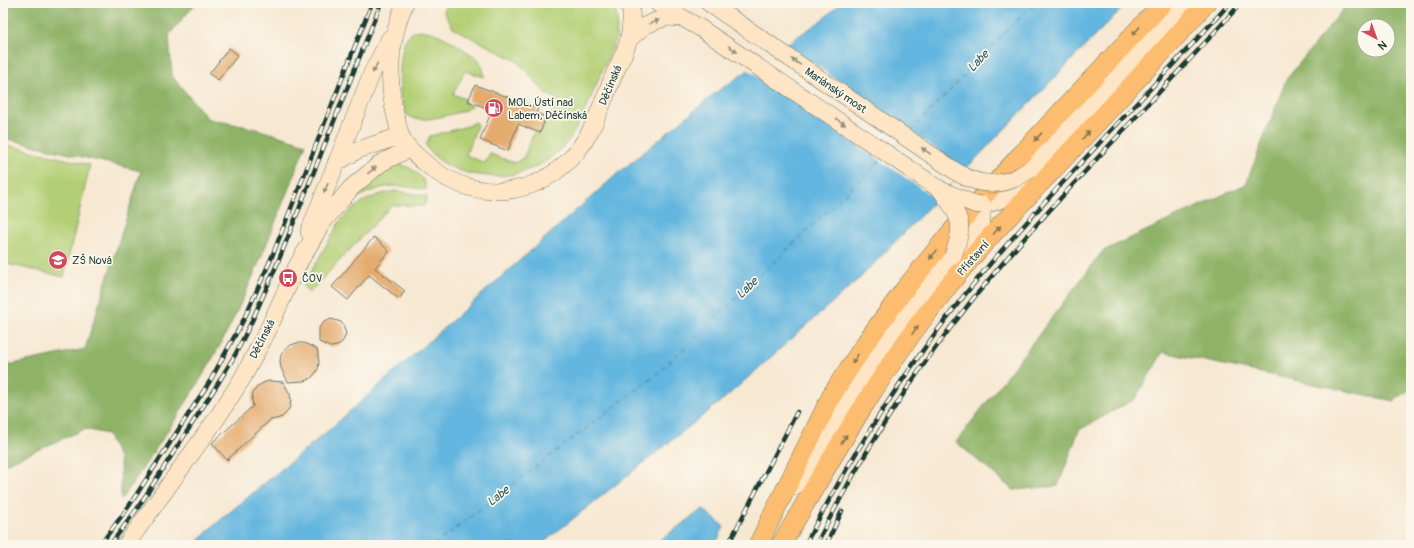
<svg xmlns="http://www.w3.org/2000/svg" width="1414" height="548" font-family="Pangolin,sans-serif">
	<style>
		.green { fill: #b3cf75; stroke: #698654 }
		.forest { fill: #8eb266; stroke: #56784d; fill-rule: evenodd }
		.water { fill: #64b6df; stroke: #427a8a }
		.pier { fill: #f7e8d2 }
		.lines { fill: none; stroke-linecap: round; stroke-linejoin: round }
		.ferry { stroke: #305b5f; stroke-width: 1; stroke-dasharray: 5 4; stroke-linecap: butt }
		.building { fill: #e4ab6e }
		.secondary-casing { stroke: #6b796b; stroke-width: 18 }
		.primary-casing { stroke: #6b796b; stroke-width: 20 }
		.secondary { stroke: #fee5c5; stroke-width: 17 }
		.primary { stroke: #fcbd6f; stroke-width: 19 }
		.rail-casing { stroke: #1f3d34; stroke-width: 4.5 }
		.rail { stroke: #fbf7ec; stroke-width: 3; stroke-dasharray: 9; stroke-linecap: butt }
		.secondary-bridge-casing { stroke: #6b796b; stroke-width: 18; stroke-linecap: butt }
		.secondary-bridge { stroke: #fee5c5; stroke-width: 17 }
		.oneway { fill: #8e917c }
		.oneway2 { fill: #82774f }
		.labels { text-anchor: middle; stroke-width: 3.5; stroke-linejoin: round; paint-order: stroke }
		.street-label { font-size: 11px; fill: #1f3d34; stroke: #fbf7ec }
		.poi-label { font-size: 11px; fill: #1f3d34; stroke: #fbf7ec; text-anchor: start }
		.water-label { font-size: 12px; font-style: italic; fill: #305b5f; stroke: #fbf7ec }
	</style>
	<rect width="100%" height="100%" fill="#fbf7ec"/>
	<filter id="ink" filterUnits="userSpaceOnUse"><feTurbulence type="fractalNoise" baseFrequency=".025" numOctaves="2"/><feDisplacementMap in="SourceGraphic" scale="8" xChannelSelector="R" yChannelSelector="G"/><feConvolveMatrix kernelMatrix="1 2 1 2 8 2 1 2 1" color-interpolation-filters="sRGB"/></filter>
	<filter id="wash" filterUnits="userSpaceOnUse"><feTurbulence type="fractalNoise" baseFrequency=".012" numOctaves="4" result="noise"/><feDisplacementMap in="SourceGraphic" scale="16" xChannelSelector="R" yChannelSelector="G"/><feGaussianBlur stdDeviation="0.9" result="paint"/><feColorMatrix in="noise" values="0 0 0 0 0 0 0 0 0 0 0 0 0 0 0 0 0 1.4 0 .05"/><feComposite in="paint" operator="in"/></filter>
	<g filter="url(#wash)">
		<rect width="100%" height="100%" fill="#f7e8d2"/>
		<path class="green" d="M 445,3 L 609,3 C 617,9 618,19 617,28 C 616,43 608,58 602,71 C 593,92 585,113 574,132 C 569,141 560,151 552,157 C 527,175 498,180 468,173 C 454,170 432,159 426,145 L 430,136 L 468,126 L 475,122 L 477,125 L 466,155 L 485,163 L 490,154 L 515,163 L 524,157 L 535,130 L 540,133 L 546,117 L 549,118 L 558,99 L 546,94 L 524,68 L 515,60 L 453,28 L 444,12 Z
			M 418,30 C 441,31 459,47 478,59 C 482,65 484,70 484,77 L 465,71 L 453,94 L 465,99 L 464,103 L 472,106 L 463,111 C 451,114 423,123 412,118 C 410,117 408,116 407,114 C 396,104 399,51 406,39 C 409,34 413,32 418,30 Z
			M 3,144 L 90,165 L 64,277 L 3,263 Z
			M 398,164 C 411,167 426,176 426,190 C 416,188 407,186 396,186 C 376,186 352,198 340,213 C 323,233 313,258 301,280 L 301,276 L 342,203 L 391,165 Z
			M 396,191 L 427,196 L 424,206 L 392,205 L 309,293 L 303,286 L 340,221 C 357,203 371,195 396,191 Z"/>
		<path class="forest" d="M 3,3 L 196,3 L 169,35 L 172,76 L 208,119 L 253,128 L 306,144 C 279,212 254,282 219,347 C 190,400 155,450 121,500 L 120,460 L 107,434 L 85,429 L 3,465 L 3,366 L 85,349 L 141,171 L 3,138 Z
			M 1348,3 L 1411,3 L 1411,389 L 1394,401 L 1163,352 L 1135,399 L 1079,430 L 1058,486 L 1013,490 L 956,442 L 1103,251 L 1246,184 L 1286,80 ZM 1364,26 L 1388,26 L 1388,50 L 1364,50 Z"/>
		<path class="water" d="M 841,3 L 1127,3 L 861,277 L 725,398 L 540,545 L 195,545 L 212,527 L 330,429 L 616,175 L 718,91 L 822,20 Z
			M 703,509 L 724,527 L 715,545 L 653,545 Z"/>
		<path class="pier" d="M 784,43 L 954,162 L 967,170 L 956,182 L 954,181 L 938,200 L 747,69 Z"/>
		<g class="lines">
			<path class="ferry" d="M 911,131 L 1034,3
				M 894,148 L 899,143
				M 434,545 L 658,373 L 881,160"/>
		</g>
		<g id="blocks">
			<path class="building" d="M 229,48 L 238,55 L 218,80 L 209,74 Z
				M 475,85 L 538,108 L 536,113 L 546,117 L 540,133 L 518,124 L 508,151 L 480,140 L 492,110 L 468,101 Z
				M 374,237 L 389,251 L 375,268 L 405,291 L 399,299 L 369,275 L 348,300 L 332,287 Z
				M 331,319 L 341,322 L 343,325 L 346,334 L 343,341 L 337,346 L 330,347 L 319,342 L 319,328 L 324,322 Z
				M 297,343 L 304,343 L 317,349 L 319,362 L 318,369 L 315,374 L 310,379 L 304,381 L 288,382 L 281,368 L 280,361 L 281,355 L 286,348 L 291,345 Z
				M 269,381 L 283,382 L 290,394 L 291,400 L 290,407 L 287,412 L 282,417 L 276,419 L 270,420 L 227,460 L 212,443 L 253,406 L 252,399 L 253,393 L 257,387 L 263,383 Z"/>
		</g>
	</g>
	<g filter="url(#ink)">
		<use href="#blocks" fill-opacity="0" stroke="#6b796b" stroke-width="1"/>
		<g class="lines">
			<g class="secondary-casing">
				<path id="secondary" d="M 405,3 C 389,40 386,83 397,122 C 398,126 399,132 401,136 C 406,148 416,155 425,163 C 471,202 532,201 574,155 C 593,134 602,103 613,77 C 618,65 627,50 629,38 C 630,33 630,28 631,23 C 631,19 632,14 631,11 C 630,8 628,5 627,3
					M 657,3 L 700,28 L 941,190
					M 709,3 L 958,173
					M 629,39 L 644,26 L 666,17 L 683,18
					M 336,163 L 358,150 L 400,136
					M 309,232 L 372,73 L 390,38
					M 795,486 C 825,442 851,396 880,352 C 900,323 922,294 944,267 C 960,247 986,234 982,205 C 1008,201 1016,189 1030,169 L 1185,3
					M 126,545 L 217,418 L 242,379 L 267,332 L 297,266 L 322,223 L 351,188 L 381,163 L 409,149"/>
			</g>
			<g class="primary-casing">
				<path id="primary" d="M 758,545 L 833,393 L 867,341 L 905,289 L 947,237 L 1017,159 L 1163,3
					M 781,545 C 830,461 878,375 938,299 C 972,254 1012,213 1051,172 C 1103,116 1156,60 1206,3"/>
			</g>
			<use href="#secondary" class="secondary"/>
			<use href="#primary" class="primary"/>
			<g class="rail-casing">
				<path id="rail" d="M 100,545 L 129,506 L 210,381 L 244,319 L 271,259 L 372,3
					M 110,545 L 137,509 L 217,385 L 235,355 L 251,323 L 278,262 L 381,3
					M 728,545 L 797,412
					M 805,545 C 856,446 918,349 990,264 C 1067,174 1151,90 1230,3
					M 816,545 C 865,447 925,354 997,270 C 1075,178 1161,93 1241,3
					M 826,545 L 842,511"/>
			</g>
			<use href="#rail" class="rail"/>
			<g class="secondary-bridge-casing">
				<path id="secondary-bridge" d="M 958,173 C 983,188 1007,187 1030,169
					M 941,190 C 961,218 965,223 953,256
					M 941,190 L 974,204 L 982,205"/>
			</g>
			<use href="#secondary-bridge" class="secondary-bridge"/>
		</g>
		<defs><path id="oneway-solid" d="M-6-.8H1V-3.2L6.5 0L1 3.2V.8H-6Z"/></defs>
		<g class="oneway">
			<use href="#oneway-solid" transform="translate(654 22) rotate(-23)"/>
			<use href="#oneway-solid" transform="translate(733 49) rotate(34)"/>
			<use href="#oneway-solid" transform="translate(796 62) rotate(-146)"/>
			<use href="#oneway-solid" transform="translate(375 68) rotate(116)"/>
			<use href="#oneway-solid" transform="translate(841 122) rotate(34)"/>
			<use href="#oneway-solid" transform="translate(926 151) rotate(-146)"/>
			<use href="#oneway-solid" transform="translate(372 170) rotate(-39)"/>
			<use href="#oneway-solid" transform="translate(326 188) rotate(112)"/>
		</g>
		<g class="oneway2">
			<use href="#oneway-solid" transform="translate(1136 31) rotate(133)"/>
			<use href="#oneway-solid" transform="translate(1086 135) rotate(-47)"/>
			<use href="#oneway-solid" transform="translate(1038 137) rotate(133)"/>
			<use href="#oneway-solid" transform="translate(997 230) rotate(-49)"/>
			<use href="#oneway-solid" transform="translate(933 255) rotate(130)"/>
			<use href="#oneway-solid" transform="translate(915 330) rotate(-54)"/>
			<use href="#oneway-solid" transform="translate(855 359) rotate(123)"/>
			<use href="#oneway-solid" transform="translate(844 439) rotate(-59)"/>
		</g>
	</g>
	<defs>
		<g id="fuel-disc" transform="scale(1)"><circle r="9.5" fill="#d1495b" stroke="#fbf7ec"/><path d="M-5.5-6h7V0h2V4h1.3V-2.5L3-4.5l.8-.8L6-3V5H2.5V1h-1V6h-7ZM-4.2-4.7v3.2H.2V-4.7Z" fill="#fff"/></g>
		<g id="school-disc" transform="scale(1)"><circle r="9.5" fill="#d1495b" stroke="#fbf7ec"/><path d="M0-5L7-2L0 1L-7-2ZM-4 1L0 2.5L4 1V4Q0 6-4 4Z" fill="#fff"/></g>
		<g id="bus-disc" transform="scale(1)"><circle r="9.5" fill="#d1495b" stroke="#fbf7ec"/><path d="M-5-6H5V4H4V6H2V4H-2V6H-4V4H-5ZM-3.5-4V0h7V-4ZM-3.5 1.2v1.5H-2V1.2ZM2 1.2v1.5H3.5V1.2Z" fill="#fff"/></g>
	</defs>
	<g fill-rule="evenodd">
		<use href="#fuel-disc" x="494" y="108"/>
		<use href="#school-disc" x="58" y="260"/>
		<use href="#bus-disc" x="288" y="278"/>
	</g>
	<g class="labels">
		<g class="street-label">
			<text transform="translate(610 85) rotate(-67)" y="4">Děčínská</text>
			<text transform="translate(836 90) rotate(34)" y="4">Mariánský most</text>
			<text transform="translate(973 258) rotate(-49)" y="4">Přístavní</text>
			<text transform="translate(262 339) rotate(-63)" y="4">Děčínská</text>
		</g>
		<g class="poi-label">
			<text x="508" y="106">MOL, Ústí nad<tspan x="508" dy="13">Labem, Děčínská</tspan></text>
			<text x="72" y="264">ZŠ Nová</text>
			<text x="302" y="282">ČOV</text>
		</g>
		<g class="water-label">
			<text transform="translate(978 61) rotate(-46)" y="4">Labe</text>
			<text transform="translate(747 288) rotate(-44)" y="4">Labe</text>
			<text transform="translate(498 496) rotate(-38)" y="4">Labe</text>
		</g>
	</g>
	<rect width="1414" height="548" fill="none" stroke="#fbf7ec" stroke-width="16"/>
	<g transform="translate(1376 38) rotate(139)"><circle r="19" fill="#fbf7ec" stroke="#a3ada2"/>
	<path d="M0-3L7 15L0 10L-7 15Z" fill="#d1495b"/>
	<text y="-6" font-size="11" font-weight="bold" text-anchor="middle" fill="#1f3d34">N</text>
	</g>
</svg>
